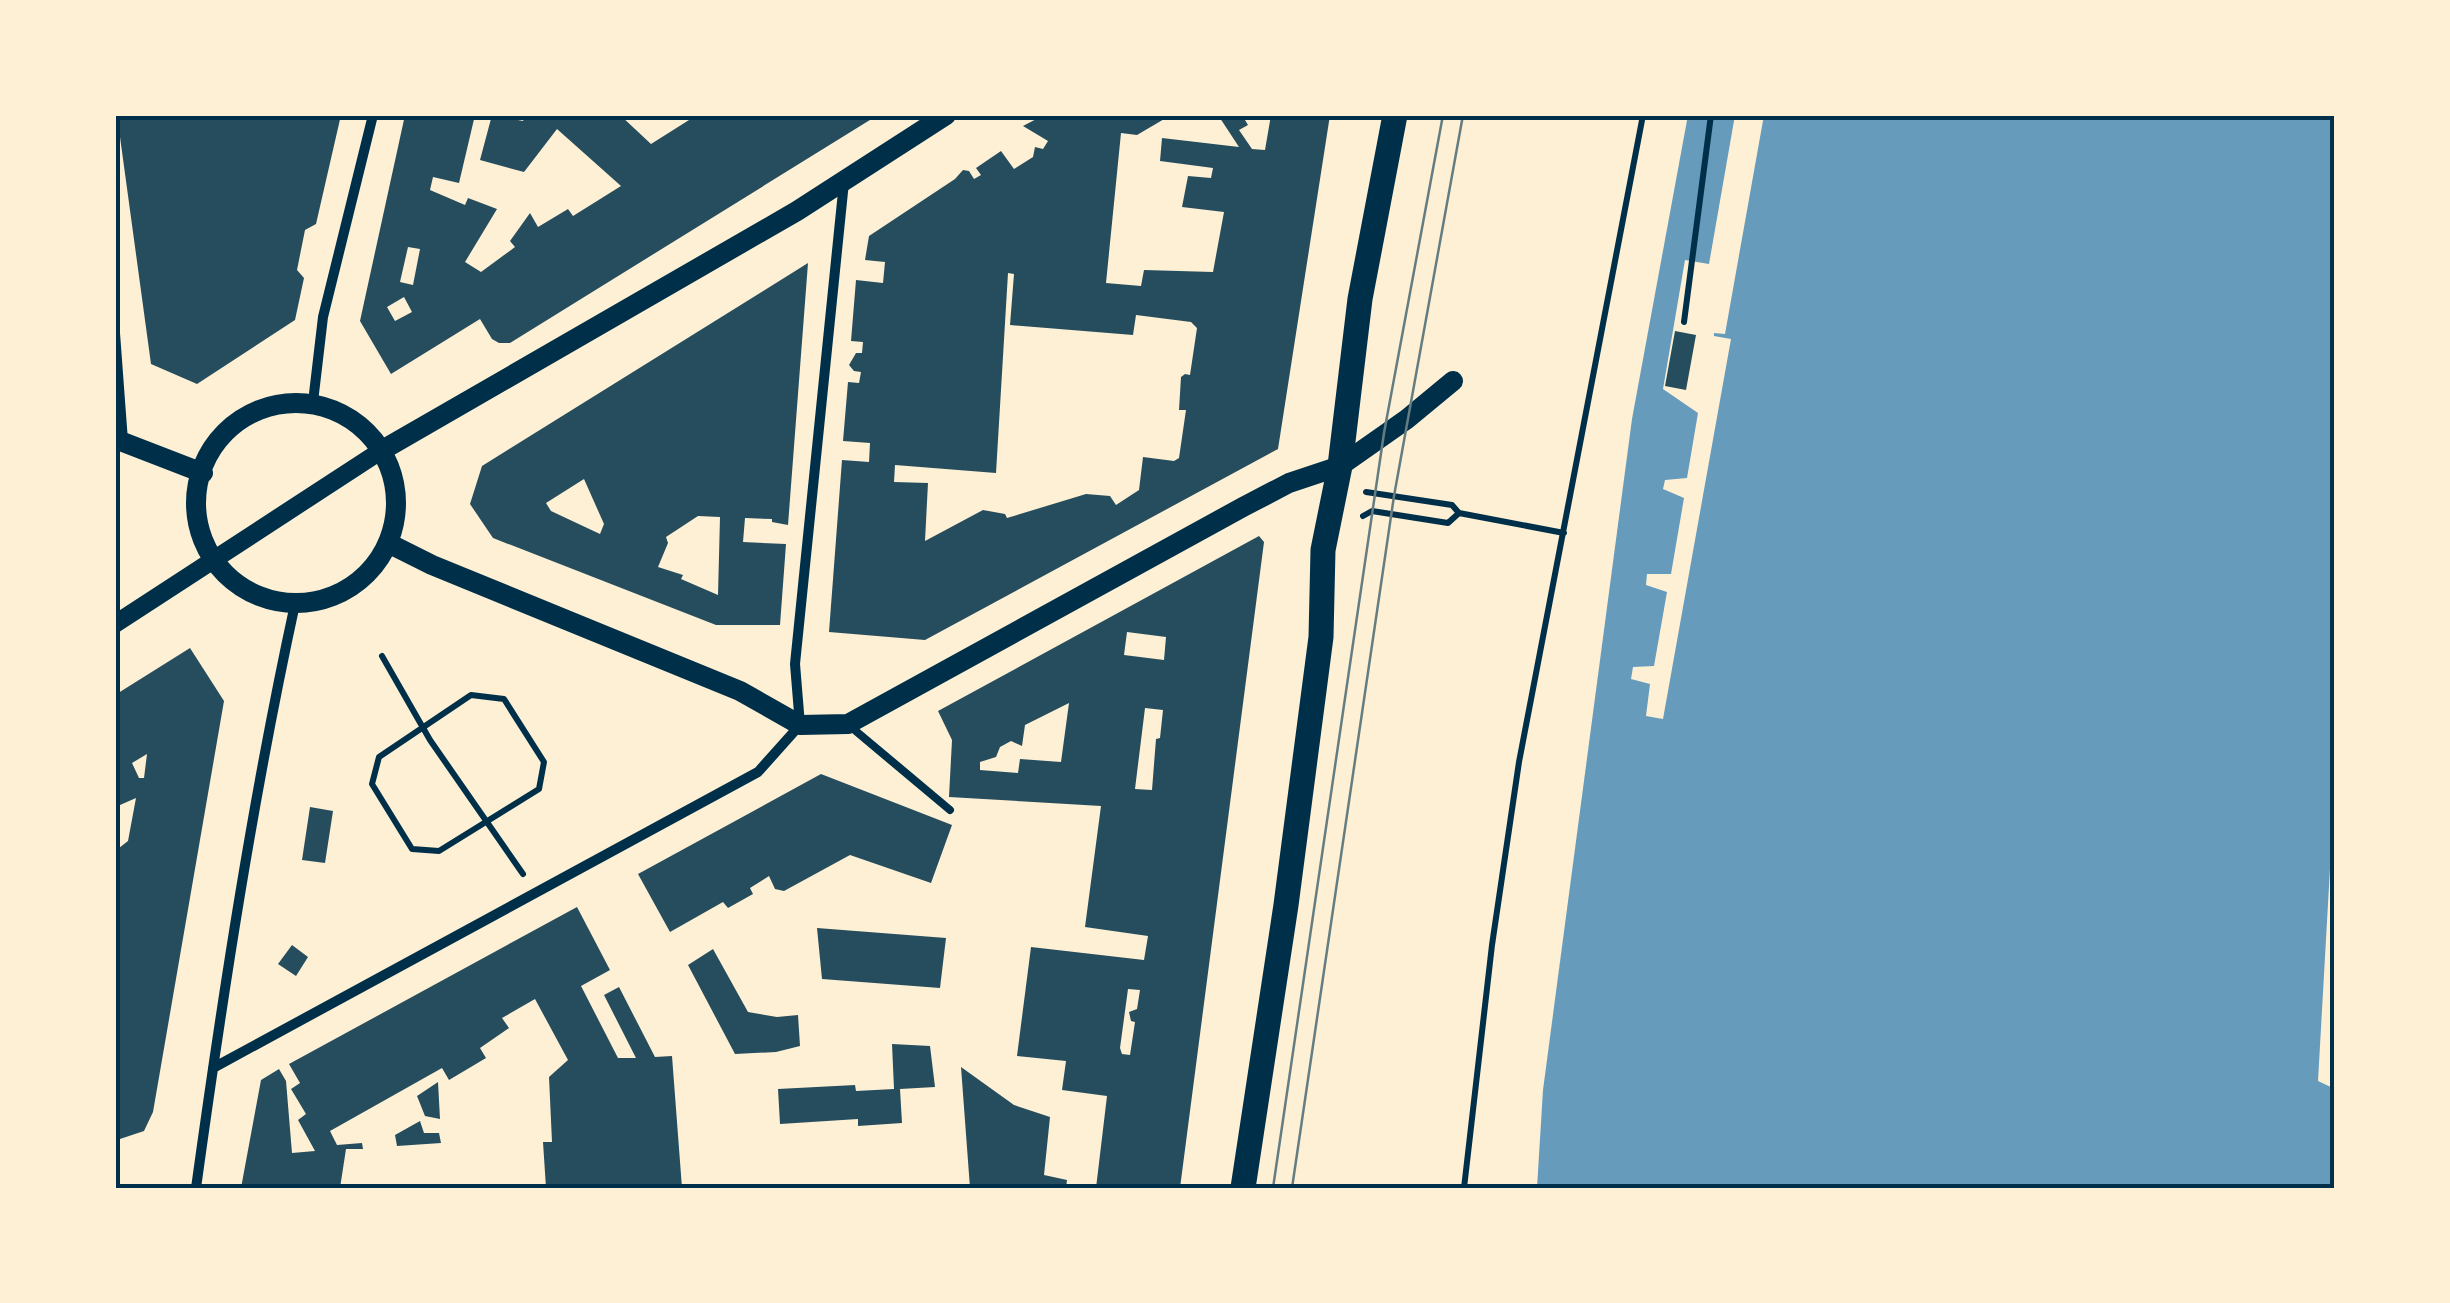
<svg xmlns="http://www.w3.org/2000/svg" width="2450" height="1303" font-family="Quicksand,sans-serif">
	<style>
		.water { fill: #669bbc }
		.pier { fill: #fdf0d5 }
		.building { fill: #264d5e; fill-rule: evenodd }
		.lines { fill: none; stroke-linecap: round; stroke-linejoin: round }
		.path { stroke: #003049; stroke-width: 6 }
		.service { stroke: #003049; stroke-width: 8 }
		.minor { stroke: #003049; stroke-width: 10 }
		.tertiary { stroke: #003049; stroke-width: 18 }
		.secondary { stroke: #003049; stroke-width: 20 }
		.primary { stroke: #003049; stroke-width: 25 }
		.tram { stroke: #657d81; stroke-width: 2.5 }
		.neatline { fill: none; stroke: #003049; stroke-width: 4 }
	</style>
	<rect width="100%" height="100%" fill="#fdf0d5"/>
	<path class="water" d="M 1688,115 L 2335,115 L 2335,1188 L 1537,1188 L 1543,1090 L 1632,419 Z"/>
	<path class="pier" d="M 1735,115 L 1764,115 L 1725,334 L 1714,333 L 1714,336 L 1731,339 L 1663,719 L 1646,716 L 1650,684 L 1631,679 L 1633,667 L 1654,666 L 1667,592 L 1646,585 L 1647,574 L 1671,574 L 1684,498 L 1663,489 L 1665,480 L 1687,478 L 1698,413 L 1663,389 L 1685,260 L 1709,264 Z
		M 2335,780 L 2335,1089 L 2318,1081 Z"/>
	<path class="building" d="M 117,115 L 341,115 L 316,224 L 305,230 L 297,270 L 304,278 L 295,320 L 197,384 L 151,364 Z
		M 405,115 L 475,115 L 459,183 L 433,177 L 430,190 L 465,205 L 468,198 L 497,209 L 465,262 L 481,272 L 515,247 L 510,241 L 530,213 L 538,227 L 568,209 L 573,216 L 621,186 L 557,129 L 524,172 L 480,160 L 492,115 L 523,121 L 525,115 L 620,115 L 651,144 L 697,115 L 878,115 L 510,343 L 499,343 L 492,339 L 480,319 L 391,374 L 360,321 ZM 408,247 L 420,249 L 413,285 L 400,282 ZM 404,297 L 412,312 L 395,321 L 387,307 Z
		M 1044,115 L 1171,115 L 1137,135 L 1121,133 L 1106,283 L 1141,286 L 1144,270 L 1213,272 L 1224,212 L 1182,207 L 1188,176 L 1211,178 L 1213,168 L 1160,161 L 1162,138 L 1239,147 L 1218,115 L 1242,115 L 1248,125 L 1239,130 L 1252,149 L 1265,150 L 1271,115 L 1330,115 L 1278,449 L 925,640 L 829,632 L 842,460 L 869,462 L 870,443 L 843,441 L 848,382 L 859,383 L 861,372 L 854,371 L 849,365 L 856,353 L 862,353 L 863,342 L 851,341 L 856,280 L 883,283 L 885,262 L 865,260 L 869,236 L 955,179 L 963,170 L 969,171 L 974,179 L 981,175 L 976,168 L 1001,151 L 1014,169 L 1033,157 L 1035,147 L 1043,149 L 1048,141 L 1023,126 ZM 1008,273 L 1014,274 L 1010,325 L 1133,335 L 1136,315 L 1191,322 L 1197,328 L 1190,375 L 1185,374 L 1181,377 L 1179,410 L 1186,410 L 1179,458 L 1174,461 L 1143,457 L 1139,490 L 1116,505 L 1110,496 L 1086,494 L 1007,518 L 1005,514 L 983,510 L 925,541 L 928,483 L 894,482 L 895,465 L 996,473 Z
		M 808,263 L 788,525 L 772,522 L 772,519 L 745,518 L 743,542 L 786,544 L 780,625 L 716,625 L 493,538 L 470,504 L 482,466 ZM 584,479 L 604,524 L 600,534 L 551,511 L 546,503 ZM 698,516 L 720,517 L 718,595 L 681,579 L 683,575 L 658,567 L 668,543 L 666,537 Z
		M 1675,331 L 1696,335 L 1686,390 L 1665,386 Z
		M 1259,536 L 1264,542 L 1180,1188 L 1096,1188 L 1107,1096 L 1062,1090 L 1066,1061 L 1017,1056 L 1031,947 L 1144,960 L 1148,936 L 1085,927 L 1101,806 L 949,797 L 952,740 L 938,711 ZM 1127,632 L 1166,637 L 1164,660 L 1124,655 ZM 1069,703 L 1061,762 L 1020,759 L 1018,773 L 980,770 L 980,762 L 996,757 L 1000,747 L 1011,741 L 1022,746 L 1025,725 ZM 1145,708 L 1163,710 L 1160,738 L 1156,739 L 1152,790 L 1135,789 ZM 1128,989 L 1140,990 L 1137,1009 L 1129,1012 L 1131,1021 L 1135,1022 L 1130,1055 L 1122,1054 L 1120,1048 Z
		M 190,648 L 224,701 L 153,1112 L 144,1131 L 120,1139 L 115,1137 L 115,866 L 119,848 L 128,841 L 136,798 L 120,805 L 115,797 L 115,695 ZM 147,754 L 144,778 L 139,778 L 132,763 Z
		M 821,774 L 952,825 L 931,883 L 850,855 L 784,891 L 775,889 L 769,876 L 750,888 L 753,894 L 728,908 L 723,902 L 670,932 L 638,874 Z
		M 310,807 L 333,811 L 325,863 L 302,860 Z
		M 577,907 L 610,970 L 581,986 L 618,1058 L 636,1058 L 604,995 L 619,987 L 655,1057 L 672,1056 L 682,1188 L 546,1188 L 543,1142 L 552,1142 L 549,1077 L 568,1060 L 535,999 L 502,1018 L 509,1028 L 480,1048 L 486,1058 L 449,1080 L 442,1068 L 330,1131 L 337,1145 L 362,1143 L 363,1149 L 346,1149 L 340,1188 L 241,1188 L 261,1080 L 279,1069 L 286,1081 L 292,1153 L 315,1151 L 298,1120 L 306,1114 L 291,1089 L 300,1083 L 289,1064 Z
		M 817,928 L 946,938 L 940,988 L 822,979 Z
		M 292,945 L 308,957 L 296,976 L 278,964 Z
		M 713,949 L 748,1012 L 777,1017 L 798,1015 L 800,1046 L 776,1052 L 735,1054 L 688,965 Z
		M 892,1044 L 930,1046 L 935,1087 L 900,1089 L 902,1123 L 858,1126 L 858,1119 L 780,1124 L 778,1089 L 855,1085 L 856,1091 L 894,1089 Z
		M 961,1067 L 1014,1105 L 1050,1117 L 1044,1175 L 1067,1180 L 1066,1188 L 970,1188 Z
		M 438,1082 L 440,1119 L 425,1116 L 417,1096 Z
		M 420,1121 L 424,1133 L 439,1133 L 441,1143 L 397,1146 L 395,1135 Z"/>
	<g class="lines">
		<path class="path" d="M 1684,322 L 1711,115
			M 1366,492 L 1452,505 L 1459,513
			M 1363,516 L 1372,511 L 1448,523 L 1459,513 L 1564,533
			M 382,656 L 430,740 L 523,874
			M 471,695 L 504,699 L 544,762 L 539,789 L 439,851 L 412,849 L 372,784 L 379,757 Z
			M 1464,1188 L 1492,945 L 1519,762 L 1643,115"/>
		<path class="service" d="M 851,727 L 950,810"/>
		<path class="minor" d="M 115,333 L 123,441
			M 313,402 L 323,317 L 373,115
			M 213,1068 L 758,772 L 800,725 L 795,664 L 844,182
			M 196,1188 C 223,993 253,797 295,604"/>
		<path class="tertiary" d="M 115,624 L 379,452"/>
		<path class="secondary" d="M196 503a100 100 0 1 1 200 0a100 100 0 1 1-200 0Z
			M 115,439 L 203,473
			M 379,452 L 797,211 L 946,115
			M 388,543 L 432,565 L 740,691 L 800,725 L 848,724 L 1243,507 L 1289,483 L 1340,466 L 1407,419 L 1453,381"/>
		<path class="primary" d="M 1243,1188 L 1286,905 L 1321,637 L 1323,550 L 1340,466 L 1360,299 L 1395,115"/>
		<path class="tram" d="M 1273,1188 L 1384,433 L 1443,115
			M 1292,1188 L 1394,496 L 1463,115"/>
	</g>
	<rect width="2450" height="1303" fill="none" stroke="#fdf0d5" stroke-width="235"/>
	<rect x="118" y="118" width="2214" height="1068" class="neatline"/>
</svg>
